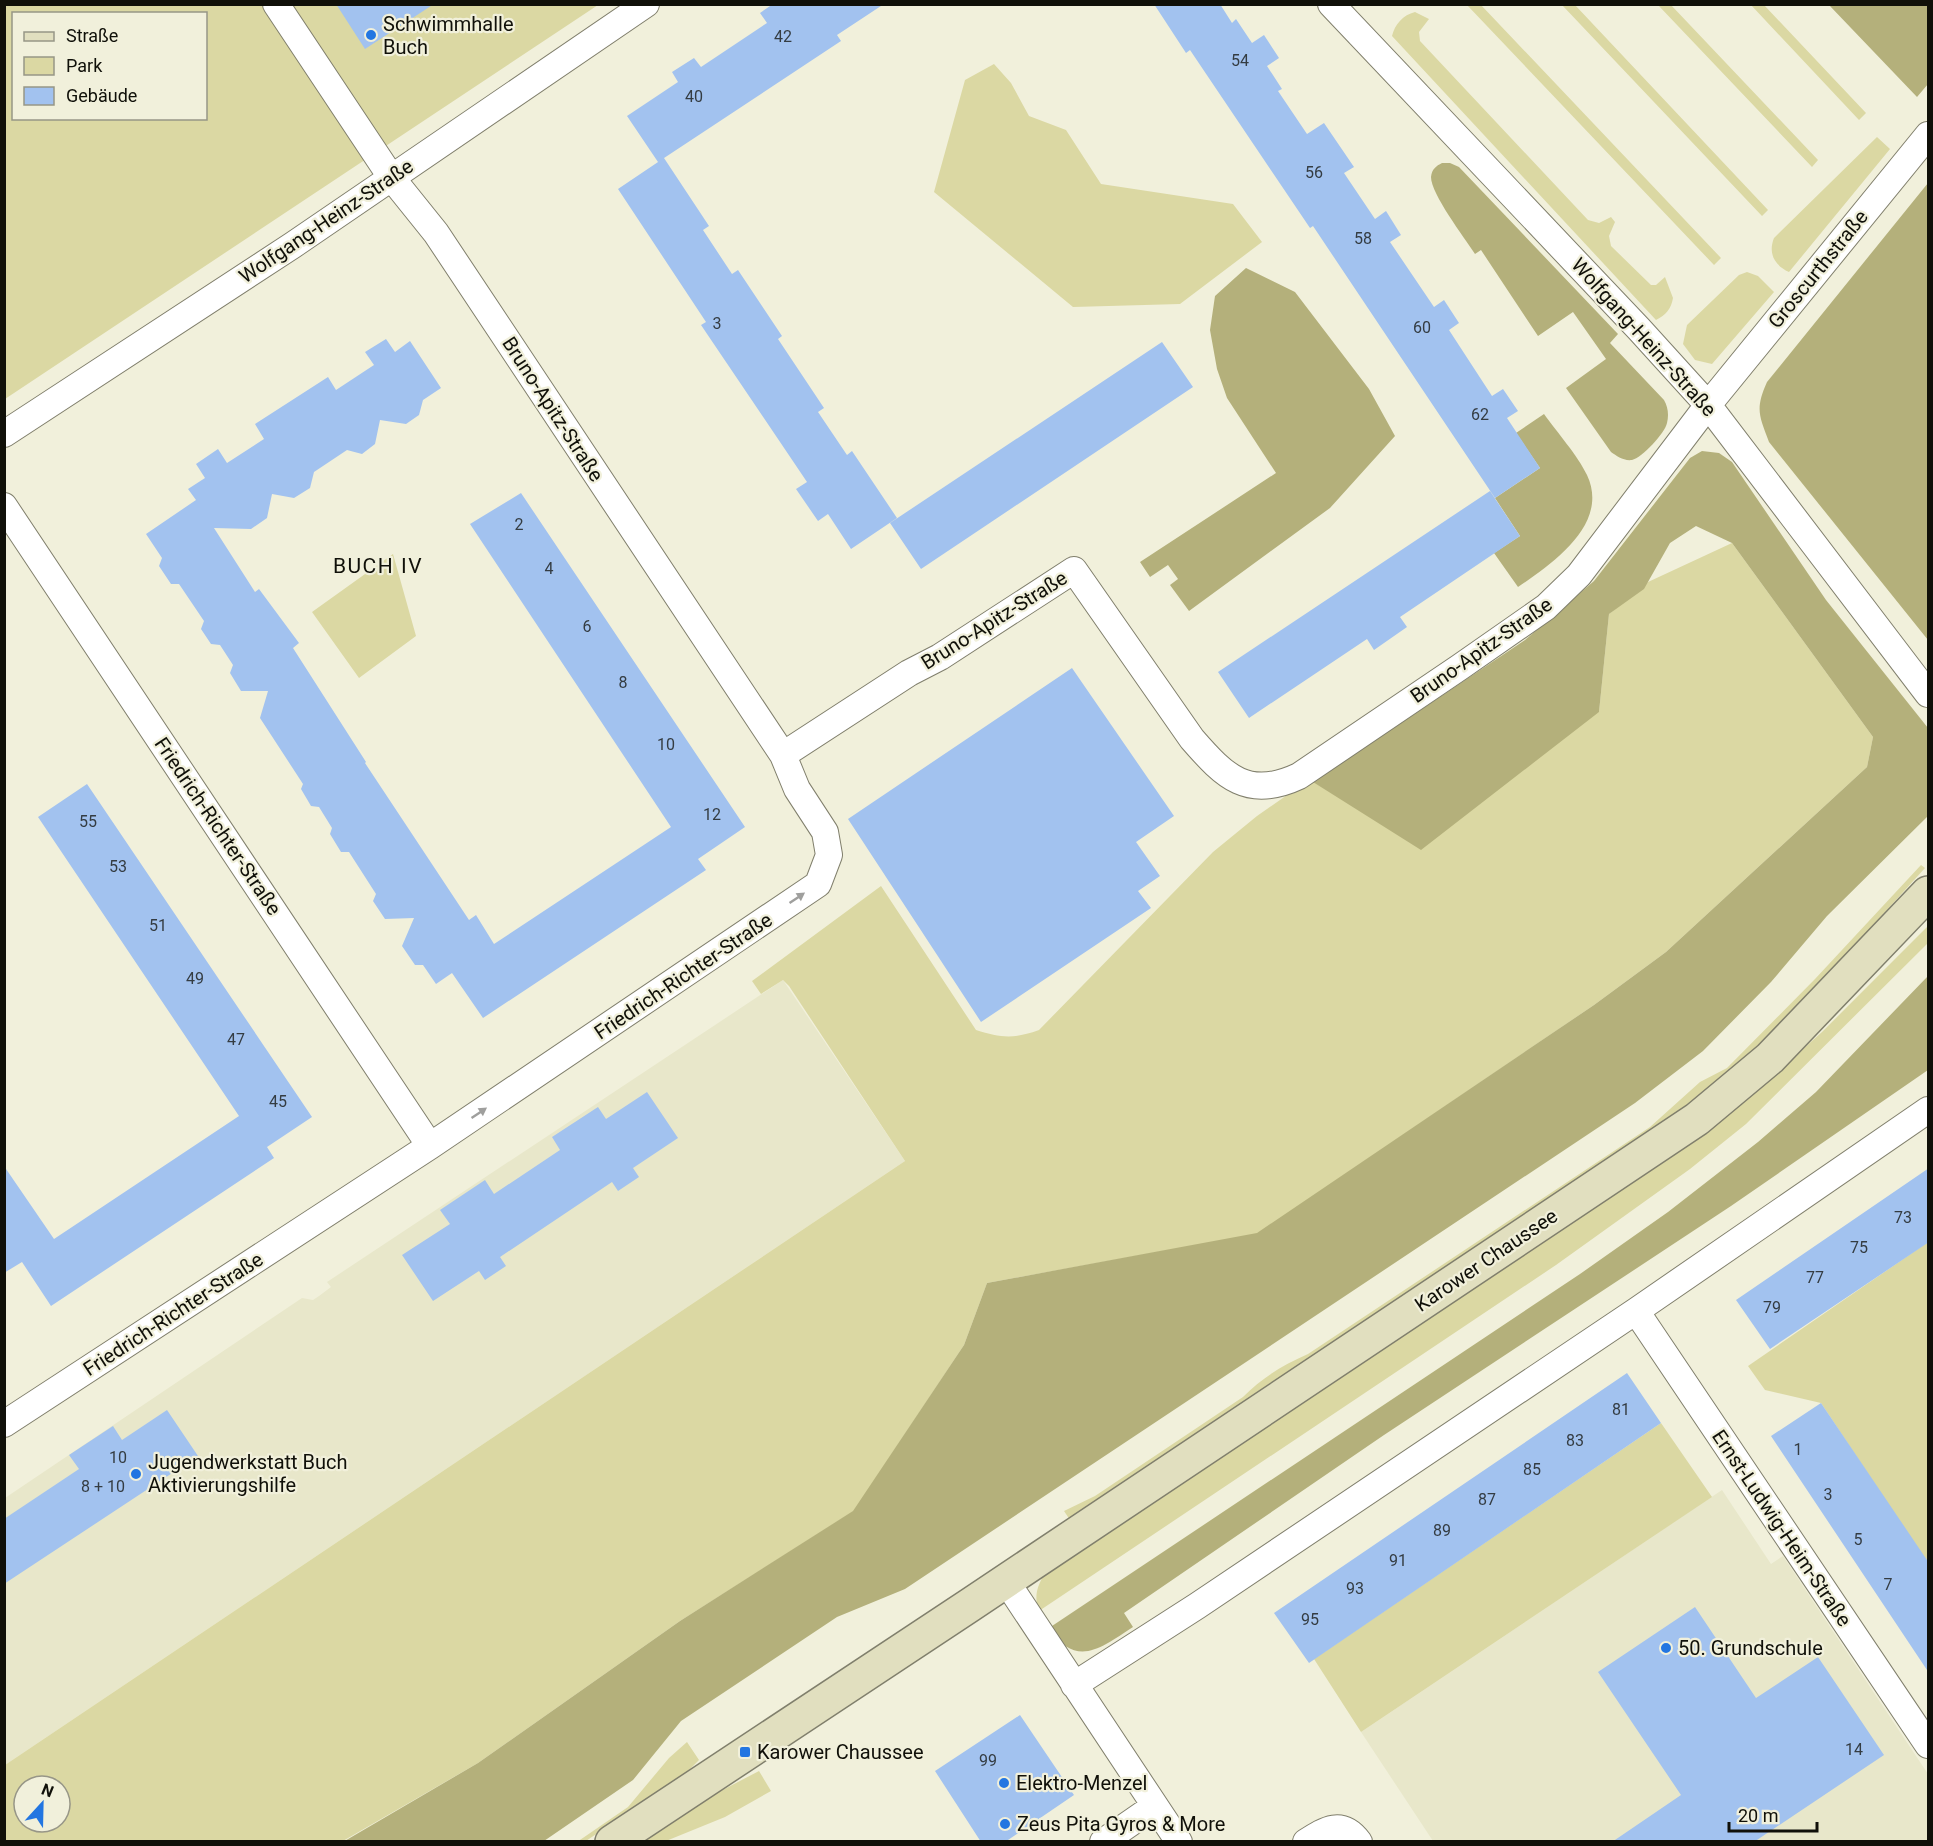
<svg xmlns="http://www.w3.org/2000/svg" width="1933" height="1846" font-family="Roboto,sans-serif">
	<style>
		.built { fill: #e8e7ca }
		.green { fill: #dbd8a3; fill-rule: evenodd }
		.forest { fill: #b4b07b }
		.building { fill: #a2c2ef }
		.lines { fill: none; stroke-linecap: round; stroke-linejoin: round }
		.minor-casing { stroke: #807f6c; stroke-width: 28 }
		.secondary-casing { stroke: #807f6c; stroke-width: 36 }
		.minor { stroke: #fff; stroke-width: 26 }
		.secondary { stroke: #e1dfbf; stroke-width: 33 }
		.oneway { fill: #9f9f9d }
		.poi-dot { fill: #2376e1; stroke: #f1f0db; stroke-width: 2 }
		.labels { text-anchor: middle; stroke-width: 4.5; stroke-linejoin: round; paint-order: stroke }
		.number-label { font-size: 16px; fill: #343c42 }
		.poi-label { font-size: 20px; fill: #101009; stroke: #f1f0db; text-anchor: start }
		.street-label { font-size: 20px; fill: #101009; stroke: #f1f0db }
		.neighbourhood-label { font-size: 21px; letter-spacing: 1.5px; fill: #101009; stroke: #f1f0db }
	</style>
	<rect width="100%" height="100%" fill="#f1f0db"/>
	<path class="built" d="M 783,980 L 905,1161 L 5,1765 L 5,1498 L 302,1298 L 313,1300 L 319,1296 L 331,1287 L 327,1282 Z
		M 1722,1490 L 1771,1564 L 1783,1556 L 1928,1774 L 1928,1841 L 1433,1841 L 1361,1732 Z"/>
	<path class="green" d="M 5,5 L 598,5 L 5,399 ZM 14,14 L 206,14 L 206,118 L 14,118 Z
		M 1467,5 L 1481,5 L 1721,258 L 1714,265 Z
		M 1562,5 L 1575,5 L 1768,210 L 1762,216 Z
		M 1658,5 L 1671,5 L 1818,160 L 1812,167 Z
		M 1751,5 L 1764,5 L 1866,113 L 1859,120 Z
		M 1415,12 L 1429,19 L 1419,32 L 1420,41 L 1588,220 L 1599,223 L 1611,217 L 1615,222 L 1609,236 L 1611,246 L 1651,285 L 1656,285 L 1665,277 L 1673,298 C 1671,309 1666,315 1656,320 L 1392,36 C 1395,24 1403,15 1415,12 Z
		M 994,64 L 1011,83 L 1029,116 L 1066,130 L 1101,184 L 1233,204 L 1262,242 L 1180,304 L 1073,307 L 934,192 L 965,80 Z
		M 1877,137 L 1890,149 L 1789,272 C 1774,265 1768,253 1774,238 Z
		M 1747,272 L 1758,276 L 1774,292 L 1712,364 L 1695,360 L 1683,344 L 1687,325 L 1739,275 Z
		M 1732,543 L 1873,737 L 1867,767 L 1666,952 L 1594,1005 L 1257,1234 L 987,1283 L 964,1345 L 854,1511 L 680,1621 L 478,1763 L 343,1841 L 5,1842 L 5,1765 L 905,1161 L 789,986 L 783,980 L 761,994 L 752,981 L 881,886 L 976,1030 C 1001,1038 1014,1039 1039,1030 L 1213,852 L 1257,816 L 1310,779 L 1599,712 L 1609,614 L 1648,582 ZM 24,1786 L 60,1786 L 60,1822 L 24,1822 Z
		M 393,554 L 416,636 L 359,678 L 312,612 Z
		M 1921,865 L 1925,868 L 1809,996 L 1756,1049 L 1700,1097 L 1070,1520 L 1064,1511 L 1095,1496 L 1243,1397 C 1263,1377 1283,1365 1308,1354 L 1650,1127 L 1700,1082 L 1727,1068 L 1815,979 Z
		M 1928,926 L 1928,943 L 1746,1124 L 1690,1169 L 1556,1265 L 1039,1611 C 1033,1595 1038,1584 1047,1570 L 1767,1081 L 1822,1032 Z
		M 1928,1242 L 1928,1564 L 1821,1403 L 1765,1390 L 1748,1366 Z
		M 1661,1423 L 1712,1497 L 1361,1732 L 1314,1659 Z
		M 687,1742 L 699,1760 L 687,1772 L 586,1841 L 577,1842 L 628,1807 L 669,1758 Z
		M 759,1771 L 771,1791 L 725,1817 L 666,1841 L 642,1842 L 715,1794 Z"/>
	<path class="forest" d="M 1829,5 L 1928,5 L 1928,84 L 1917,97 Z
		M 1442,163 L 1450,163 L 1459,167 L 1618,334 L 1610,343 L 1664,400 C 1668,407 1669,415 1667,423 C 1665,433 1642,458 1632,460 C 1623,461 1617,456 1611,452 L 1566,388 L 1606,359 L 1573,312 L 1538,336 L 1481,250 L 1475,254 C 1464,237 1431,194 1431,177 C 1432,169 1436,166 1442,163 Z
		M 1928,183 L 1928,640 L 1769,442 C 1759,415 1755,409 1767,382 Z
		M 1246,268 L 1295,292 L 1369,389 L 1395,436 L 1330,508 L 1189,611 L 1170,585 L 1178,579 L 1168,565 L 1150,577 L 1140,562 L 1276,473 L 1227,398 L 1217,369 L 1210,330 L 1215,296 Z
		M 1544,414 C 1557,432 1578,456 1587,475 C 1610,524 1553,563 1518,587 L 1494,553 L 1520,536 L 1495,498 L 1540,468 L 1516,433 Z
		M 1702,451 L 1719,453 L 1732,462 L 1826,600 L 1928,728 L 1928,816 L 1827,916 L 1771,982 L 1703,1051 L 1635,1103 L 905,1589 L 837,1617 L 681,1721 L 633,1780 L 544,1841 L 343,1842 L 478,1763 L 680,1621 L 853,1511 L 964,1345 L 987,1283 L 1257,1233 L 1594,1005 L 1666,952 L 1867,767 L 1873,737 L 1732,543 L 1696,526 L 1670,543 L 1644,589 L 1609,614 L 1599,712 L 1421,850 L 1313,782 L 1525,640 L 1594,581 L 1690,458 Z
		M 1928,976 L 1928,1070 L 1731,1206 L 1384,1435 L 1124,1613 L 1133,1627 C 1101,1648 1076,1669 1049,1628 L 1580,1274 L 1668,1212 L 1758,1142 L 1816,1092 Z"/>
	<path class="building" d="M 336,4 L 434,4 L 365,49 Z
		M 773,4 L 884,4 L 837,35 L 841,41 L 658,162 L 627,116 L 678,82 L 672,72 L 694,58 L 701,67 L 767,23 L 760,13 Z
		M 1154,4 L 1220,4 L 1232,23 L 1236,19 L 1252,43 L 1264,35 L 1279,58 L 1267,66 L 1282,89 L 1278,91 L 1307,134 L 1324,123 L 1354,167 L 1344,173 L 1375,219 L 1386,211 L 1401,235 L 1390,242 L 1434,307 L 1444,300 L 1459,323 L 1449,330 L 1492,396 L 1503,389 L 1518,411 L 1507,418 L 1540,468 L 1495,498 L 1313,226 L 1310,228 L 1190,50 L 1186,53 Z
		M 664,158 L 709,226 L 703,230 L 732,274 L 738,270 L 782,336 L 778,339 L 824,408 L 818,412 L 847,455 L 852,451 L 897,518 L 851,549 L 828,514 L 818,521 L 796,489 L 807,482 L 701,325 L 706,322 L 618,189 Z
		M 386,339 L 395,352 L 410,341 L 441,388 L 423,400 L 419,415 L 406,424 L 380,420 L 375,444 L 362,454 L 347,450 L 314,472 L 310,488 L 294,498 L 272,494 L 267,518 L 251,529 L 214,528 L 255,592 L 259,589 L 299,643 L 293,648 L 366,762 L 365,763 L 469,920 L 476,915 L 494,944 L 671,827 L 470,524 L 521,493 L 745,827 L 698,859 L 706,870 L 483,1018 L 452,973 L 436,984 L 423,965 L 415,965 L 402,946 L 414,918 L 385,919 L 373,901 L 376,894 L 349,852 L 341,852 L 330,834 L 332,828 L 319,807 L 311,806 L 301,789 L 303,784 L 260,718 L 268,691 L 241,691 L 230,673 L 233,665 L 220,645 L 211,644 L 201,629 L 204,621 L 179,584 L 171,584 L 159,566 L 162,558 L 146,534 L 196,500 L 188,489 L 205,478 L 196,464 L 218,449 L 227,463 L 264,439 L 255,424 L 328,377 L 336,390 L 374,365 L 365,352 Z
		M 1162,342 L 1193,387 L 921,569 L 890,523 Z
		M 1490,491 L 1520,536 L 1400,617 L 1407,627 L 1374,650 L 1367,639 L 1249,718 L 1218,672 Z
		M 1072,668 L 1174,816 L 1136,842 L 1160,876 L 1138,891 L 1151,908 L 981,1022 L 848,819 Z
		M 87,784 L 312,1117 L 267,1147 L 274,1158 L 51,1306 L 22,1262 L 4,1273 L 4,1166 L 54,1239 L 239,1116 L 38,817 Z
		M 647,1092 L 678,1138 L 633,1168 L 639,1177 L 618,1191 L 612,1182 L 500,1257 L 506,1266 L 485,1280 L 479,1271 L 433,1301 L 402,1255 L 450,1224 L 440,1210 L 485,1180 L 494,1194 L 560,1150 L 552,1137 L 598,1107 L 606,1119 Z
		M 1929,1168 L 1929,1242 L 1770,1349 L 1736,1300 Z
		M 1627,1373 L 1661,1423 L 1309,1663 L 1274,1613 Z
		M 1821,1403 L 1929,1563 L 1929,1673 L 1771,1436 Z
		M 167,1410 L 198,1456 L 4,1584 L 4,1519 L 79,1469 L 69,1455 L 113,1426 L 122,1440 Z
		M 1695,1607 L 1756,1698 L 1818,1657 L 1884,1755 L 1754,1842 L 1612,1842 L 1681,1795 L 1598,1672 Z
		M 1020,1715 L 1074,1795 L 1005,1842 L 981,1842 L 935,1771 Z"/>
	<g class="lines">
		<g class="minor-casing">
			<path id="minor" d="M 1331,4 L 1639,329 L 1708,405 L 1928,694
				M 4,434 L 293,245 L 646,4
				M 4,506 L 430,1146
				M 783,755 L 909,673 L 940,657 L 1074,570 L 1192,739 C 1225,777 1248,800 1299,776 L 1460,667 L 1546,607 L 1579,575 L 1708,405 L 1928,135
				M 1636,1311 L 1928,1745
				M 4,1424 L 430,1146 L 818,884 L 829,855 L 825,832 L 797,789 L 783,755 L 436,233 L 391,177 L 276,4
				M 1006,1581 L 1179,1842
				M 1074,1685 L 1197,1606 L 1636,1311 L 1928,1110
				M 1103,1842 L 1155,1806
				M 1306,1842 C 1326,1829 1342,1819 1359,1842"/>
		</g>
		<g class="secondary-casing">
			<path id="secondary" d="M 612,1842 L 970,1605 L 1697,1119 L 1770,1058 L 1928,893"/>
		</g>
		<use href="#minor" class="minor"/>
		<use href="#secondary" class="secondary"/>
	</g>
	<defs><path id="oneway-solid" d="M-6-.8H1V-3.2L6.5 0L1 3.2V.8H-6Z" transform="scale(1.5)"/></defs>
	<g class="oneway">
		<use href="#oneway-solid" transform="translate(797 898) rotate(-34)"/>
		<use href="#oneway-solid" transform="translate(479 1113) rotate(-34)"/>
	</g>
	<g class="poi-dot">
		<circle cx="371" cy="35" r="6"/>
		<circle cx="136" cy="1474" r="6"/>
		<circle cx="1666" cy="1648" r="6"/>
		<rect x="739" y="1746" width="12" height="12" rx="3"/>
		<circle cx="1004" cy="1783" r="6"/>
		<circle cx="1005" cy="1824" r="6"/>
	</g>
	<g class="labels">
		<g class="number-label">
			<text x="783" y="42">42</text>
			<text x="1240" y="66">54</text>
			<text x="694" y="102">40</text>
			<text x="1314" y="178">56</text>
			<text x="1363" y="244">58</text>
			<text x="717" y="329">3</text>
			<text x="1422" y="333">60</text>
			<text x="1480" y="420">62</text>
			<text x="519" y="530">2</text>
			<text x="549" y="574">4</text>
			<text x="587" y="632">6</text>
			<text x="623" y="688">8</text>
			<text x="666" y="750">10</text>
			<text x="712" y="820">12</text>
			<text x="88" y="827">55</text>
			<text x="118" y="872">53</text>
			<text x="158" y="931">51</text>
			<text x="195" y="984">49</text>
			<text x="236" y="1045">47</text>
			<text x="278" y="1107">45</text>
			<text x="1903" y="1223">73</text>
			<text x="1859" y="1253">75</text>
			<text x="1815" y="1283">77</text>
			<text x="1772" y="1313">79</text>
			<text x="1621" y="1415">81</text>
			<text x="1575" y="1446">83</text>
			<text x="1798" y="1455">1</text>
			<text x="118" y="1463">10</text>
			<text x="1532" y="1475">85</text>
			<text x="103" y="1492">8 + 10</text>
			<text x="1828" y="1500">3</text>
			<text x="1487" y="1505">87</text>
			<text x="1442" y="1536">89</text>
			<text x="1858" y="1545">5</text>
			<text x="1398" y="1566">91</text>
			<text x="1888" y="1590">7</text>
			<text x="1355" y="1594">93</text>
			<text x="1310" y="1625">95</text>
			<text x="1854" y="1755">14</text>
			<text x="988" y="1766">99</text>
		</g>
		<g class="poi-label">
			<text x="383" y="31">Schwimmhalle<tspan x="383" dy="23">Buch</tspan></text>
			<text x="148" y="1469">Jugendwerkstatt Buch<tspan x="148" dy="23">Aktivierungshilfe</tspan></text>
			<text x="1678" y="1655">50. Grundschule</text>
			<text x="757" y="1759">Karower Chaussee</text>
			<text x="1016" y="1790">Elektro-Menzel</text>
			<text x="1017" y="1831">Zeus Pita Gyros &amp; More</text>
		</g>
		<g class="street-label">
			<text transform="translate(326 221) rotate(-34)" y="7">Wolfgang-Heinz-Straße</text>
			<text transform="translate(1818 269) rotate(-51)" y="7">Groscurthstraße</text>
			<text transform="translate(1644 337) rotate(48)" y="7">Wolfgang-Heinz-Straße</text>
			<text transform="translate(553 409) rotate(57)" y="7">Bruno-Apitz-Straße</text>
			<text transform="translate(994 620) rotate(-32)" y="7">Bruno-Apitz-Straße</text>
			<text transform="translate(1481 650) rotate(-35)" y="7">Bruno-Apitz-Straße</text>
			<text transform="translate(218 826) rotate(56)" y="7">Friedrich-Richter-Straße</text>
			<text transform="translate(683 976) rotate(-34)" y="7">Friedrich-Richter-Straße</text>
			<text transform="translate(1486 1260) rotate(-34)" y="7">Karower Chaussee</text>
			<text transform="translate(173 1314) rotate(-33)" y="7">Friedrich-Richter-Straße</text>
			<text transform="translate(1782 1528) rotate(56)" y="7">Ernst-Ludwig-Heim-Straße</text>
		</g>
		<g class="neighbourhood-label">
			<text x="378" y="573">BUCH IV</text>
		</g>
	</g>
	<rect width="1933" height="1846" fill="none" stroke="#101009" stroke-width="12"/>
	<rect x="12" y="12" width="195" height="108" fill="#f1f0db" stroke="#979687" stroke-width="1.5"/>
	<rect x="24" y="32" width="30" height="9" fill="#e1dfbf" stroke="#979687" stroke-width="1.5"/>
	<text x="66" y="42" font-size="18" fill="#101009">Straße</text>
	<rect x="24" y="57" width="30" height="18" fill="#dbd8a3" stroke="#979687" stroke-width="1.5"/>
	<text x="66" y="72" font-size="18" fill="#101009">Park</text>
	<rect x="24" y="87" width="30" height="18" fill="#a2c2ef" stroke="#979687" stroke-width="1.5"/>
	<text x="66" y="102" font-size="18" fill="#101009">Gebäude</text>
	<g transform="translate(42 1804) rotate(22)"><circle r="28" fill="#f1f0db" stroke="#979687" stroke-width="1.5"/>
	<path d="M0-4.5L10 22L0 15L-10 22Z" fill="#2376e1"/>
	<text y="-9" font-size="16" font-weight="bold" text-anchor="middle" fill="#101009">N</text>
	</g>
	<path d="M1729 1822v9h88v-9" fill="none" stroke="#101009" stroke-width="3"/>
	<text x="1738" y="1822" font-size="18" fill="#101009" stroke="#f1f0db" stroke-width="4.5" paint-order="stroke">20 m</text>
</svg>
